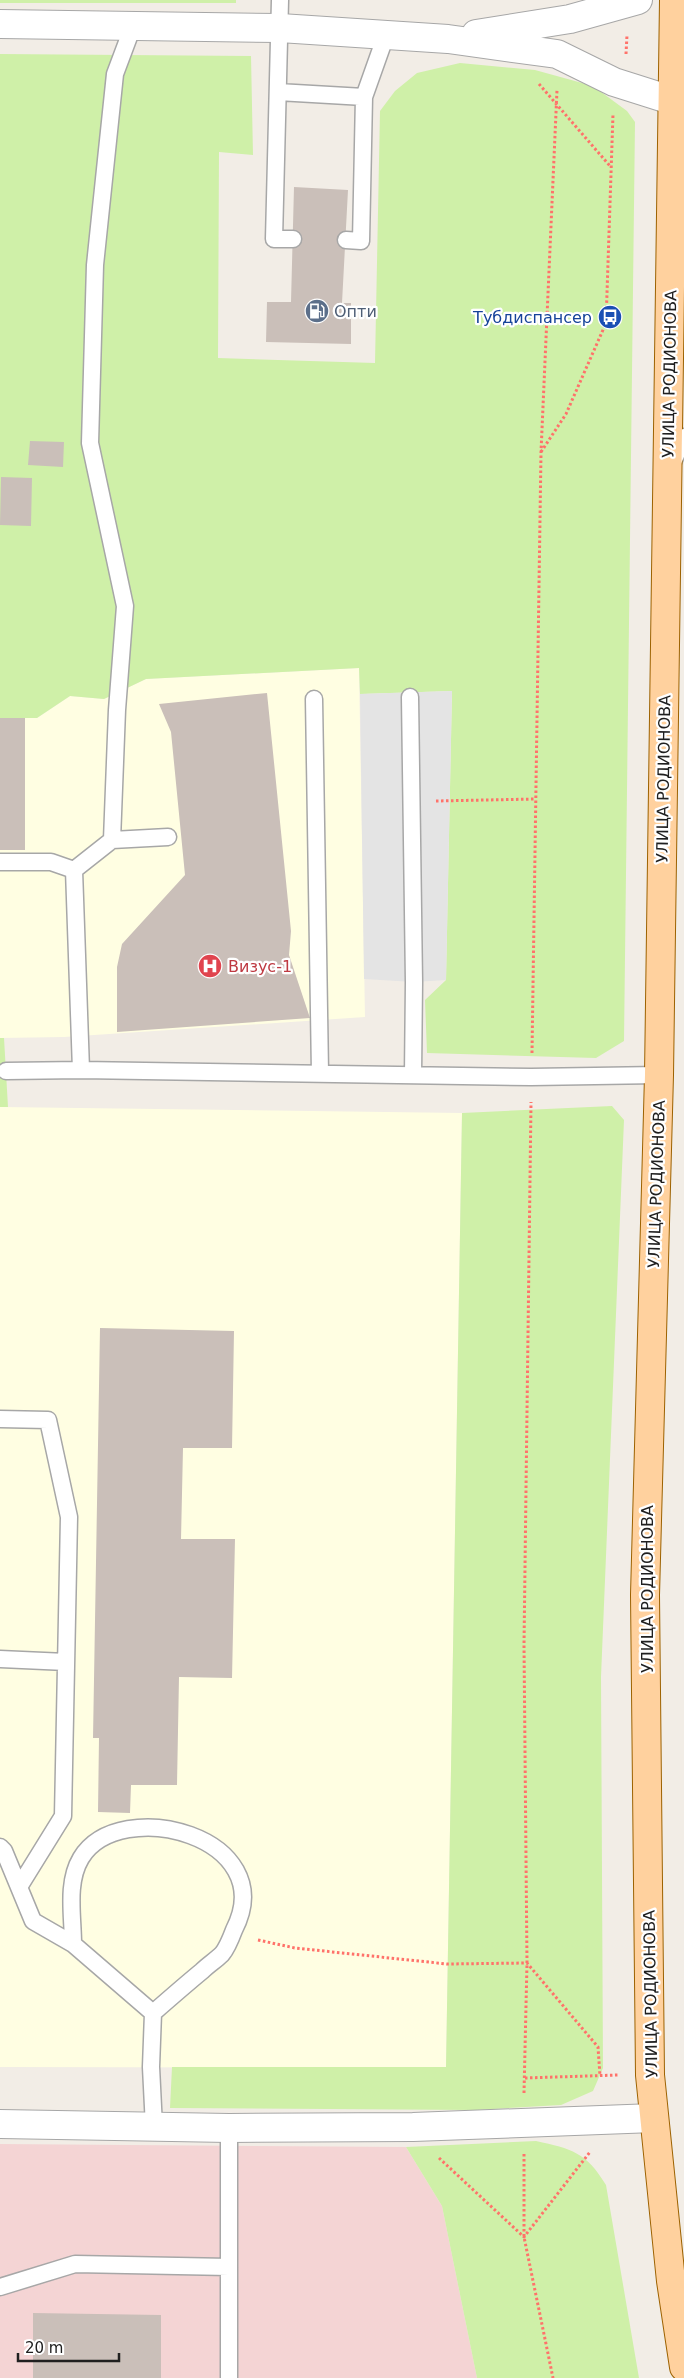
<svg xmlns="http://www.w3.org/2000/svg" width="684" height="2378" font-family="'DejaVu Sans',sans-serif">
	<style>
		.commercial { fill: #f4d4d4 }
		.education { fill: #fffee2 }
		.grass { fill: #cff0a8 }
		.parking { fill: #e4e4e4 }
		.building { fill: #cabfb9 }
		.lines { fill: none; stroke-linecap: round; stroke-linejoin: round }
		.lane-casing { stroke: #a7a7a7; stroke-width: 19 }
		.street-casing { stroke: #a7a7a7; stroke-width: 30 }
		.primary-casing { stroke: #9d6200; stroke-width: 30 }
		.path { stroke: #ff726a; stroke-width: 3; stroke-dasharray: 2.5 2.5; stroke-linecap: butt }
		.lane { stroke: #fff; stroke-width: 16 }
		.street { stroke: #fff; stroke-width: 28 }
		.primary { stroke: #ffd19e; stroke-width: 28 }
		.labels { text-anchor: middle; stroke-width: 4.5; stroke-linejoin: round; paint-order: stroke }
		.service-label { font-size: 16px; fill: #4e5e75; stroke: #fff; text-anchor: start }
		.transit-label { font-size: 16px; fill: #164399; stroke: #fff; text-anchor: end }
		.street-label { font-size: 16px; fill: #202020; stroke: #fff }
		.health-label { font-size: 16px; fill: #be3a42; stroke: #fff; text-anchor: start }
	</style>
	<rect width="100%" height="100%" fill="#f2ede6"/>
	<path class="commercial" d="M 0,2144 L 406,2147 L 442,2206 L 477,2378 L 0,2378 Z"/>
	<path class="education" d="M 359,668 L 365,1017 L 64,1037 L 0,1038 L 0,718 L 37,718 L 70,696 L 104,699 L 146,679 Z
		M 0,1107 L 462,1113 L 446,2068 L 0,2067 Z"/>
	<path class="grass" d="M 0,0 L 236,0 L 236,3 L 0,3 Z
		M 0,54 L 251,56 L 253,155 L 219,152 L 218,358 L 375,363 L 380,111 L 395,91 L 417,73 L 460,63 L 535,70 L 593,86 L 627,111 L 635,122 L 624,1041 L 596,1058 L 427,1053 L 425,1000 L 446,980 L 452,691 L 360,694 L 359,668 L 146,679 L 104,699 L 70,696 L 37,718 L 0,718 Z
		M 0,1038 L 4,1038 L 8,1107 L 0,1107 Z
		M 612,1106 L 624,1120 L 601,1677 L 603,2068 L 593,2091 L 561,2105 L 476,2110 L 170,2108 L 172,2067 L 446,2067 L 462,1113 Z
		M 536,2141 C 572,2149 586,2152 606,2185 L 639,2378 L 477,2378 L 442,2206 L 406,2147 Z"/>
	<path class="parking" d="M 452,691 L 446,980 L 414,982 L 364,979 L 360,694 Z"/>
	<path class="building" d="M 294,187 L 348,190 L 342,303 L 351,303 L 351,344 L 266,342 L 267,302 L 291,302 Z
		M 30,441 L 64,442 L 63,467 L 28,465 Z
		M 1,477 L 32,478 L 31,526 L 0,525 Z
		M 267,693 L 291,931 L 289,955 L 310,1018 L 117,1032 L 117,967 L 122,944 L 185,875 L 171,732 L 159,704 Z
		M 0,718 L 25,718 L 25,850 L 0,850 Z
		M 100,1328 L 234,1331 L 232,1448 L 183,1448 L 181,1539 L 235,1539 L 232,1678 L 179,1677 L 177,1785 L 131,1785 L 130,1813 L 98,1812 L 99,1738 L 93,1738 Z
		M 33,2313 L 161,2315 L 161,2378 L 33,2378 Z"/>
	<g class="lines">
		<g class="lane-casing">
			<path id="lane" d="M 280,0 L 274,239 L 293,239
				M 278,92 L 364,97
				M 346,240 L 361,241 L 364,97 L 386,35
				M 673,462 L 684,437
				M 410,697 L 414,982 L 413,1075
				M 314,699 L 320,1073
				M 168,837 L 112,840 L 74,870 L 81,1070 L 531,1077 L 659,1075
				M 112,840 L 117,710 L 125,606 L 90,443 L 95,265 L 115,74 L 133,26
				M 0,862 L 51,862 L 74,870
				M 6,1071 L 81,1070
				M 0,1419 L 48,1420 L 69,1517 L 63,1816 L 19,1887
				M 0,1659 L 66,1662
				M 0,1847 L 4,1851 L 33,1921 L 73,1944 L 153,2013 L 151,2067 L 154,2127
				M 73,1944 C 73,1916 66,1883 81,1858 C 120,1794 282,1837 234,1930 C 231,1938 227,1948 222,1954 C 216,1960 208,1965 202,1971 C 185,1985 169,1999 153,2013
				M 229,2128 L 229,2378
				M 0,2287 L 75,2264 L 229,2267"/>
		</g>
		<g class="street-casing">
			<path id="street" d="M 0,24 L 280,28 L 448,39 L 557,54 L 614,82 L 674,101
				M 476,34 L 570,19 L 638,0
				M 0,2124 L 229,2128 L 413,2127 L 654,2118"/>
		</g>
		<g class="primary-casing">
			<path id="primary" d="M 674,0 L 659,1075 L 645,1595 L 650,2075 L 671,2281 L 684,2367"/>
		</g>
		<path class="path" d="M 626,54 L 627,35
			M 539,84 L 610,166
			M 541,452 L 566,414 L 606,323 L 613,114
			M 436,801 L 535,799
			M 532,1053 L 541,452 L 557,90
			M 258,1940 L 295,1948 L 447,1964 L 527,1963 L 598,2047 L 600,2076
			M 525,2078 L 618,2075
			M 524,2093 L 527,1963 L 524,1645 L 531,1102
			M 524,2154 L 524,2237 L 553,2378
			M 439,2158 L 524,2237 L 590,2152"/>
		<use href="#lane" class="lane"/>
		<use href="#street" class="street"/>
		<use href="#primary" class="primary"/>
	</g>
	<defs>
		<g id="fuel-disc" transform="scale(1.25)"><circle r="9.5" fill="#5c6f8a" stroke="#fff"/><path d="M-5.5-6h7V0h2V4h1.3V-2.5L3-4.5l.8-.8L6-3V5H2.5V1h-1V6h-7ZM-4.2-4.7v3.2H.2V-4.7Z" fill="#fff"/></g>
		<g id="bus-disc" transform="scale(1.25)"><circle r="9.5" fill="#1a4fb4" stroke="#fff"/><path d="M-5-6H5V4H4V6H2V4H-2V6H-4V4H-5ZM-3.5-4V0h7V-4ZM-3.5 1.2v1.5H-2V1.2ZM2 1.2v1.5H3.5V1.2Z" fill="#fff"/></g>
		<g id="hospital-disc" transform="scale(1.25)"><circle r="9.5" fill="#e0444e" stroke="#fff"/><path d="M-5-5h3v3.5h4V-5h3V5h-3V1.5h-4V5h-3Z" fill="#fff"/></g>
	</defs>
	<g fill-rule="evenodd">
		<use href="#fuel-disc" x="317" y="311"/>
		<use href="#bus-disc" x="610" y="317"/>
		<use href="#hospital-disc" x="210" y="966"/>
	</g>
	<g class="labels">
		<g class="service-label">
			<text x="334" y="317">Опти</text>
		</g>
		<g class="transit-label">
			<text x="592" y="323">Тубдиспансер</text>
		</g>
		<g class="street-label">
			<text transform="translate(669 374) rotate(-89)" y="6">УЛИЦА РОДИОНОВА</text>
			<text transform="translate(663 779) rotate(-89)" y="6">УЛИЦА РОДИОНОВА</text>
			<text transform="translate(656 1184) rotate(-88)" y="6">УЛИЦА РОДИОНОВА</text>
			<text transform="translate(647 1589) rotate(-90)" y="6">УЛИЦА РОДИОНОВА</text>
			<text transform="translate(650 1994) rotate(-91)" y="6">УЛИЦА РОДИОНОВА</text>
		</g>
		<g class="health-label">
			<text x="228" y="972">Визус-1</text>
		</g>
	</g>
	<path d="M18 2353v8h101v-8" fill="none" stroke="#202020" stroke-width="2.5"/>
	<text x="25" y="2353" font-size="15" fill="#202020" stroke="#ffffff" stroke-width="4" paint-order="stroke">20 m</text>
</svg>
